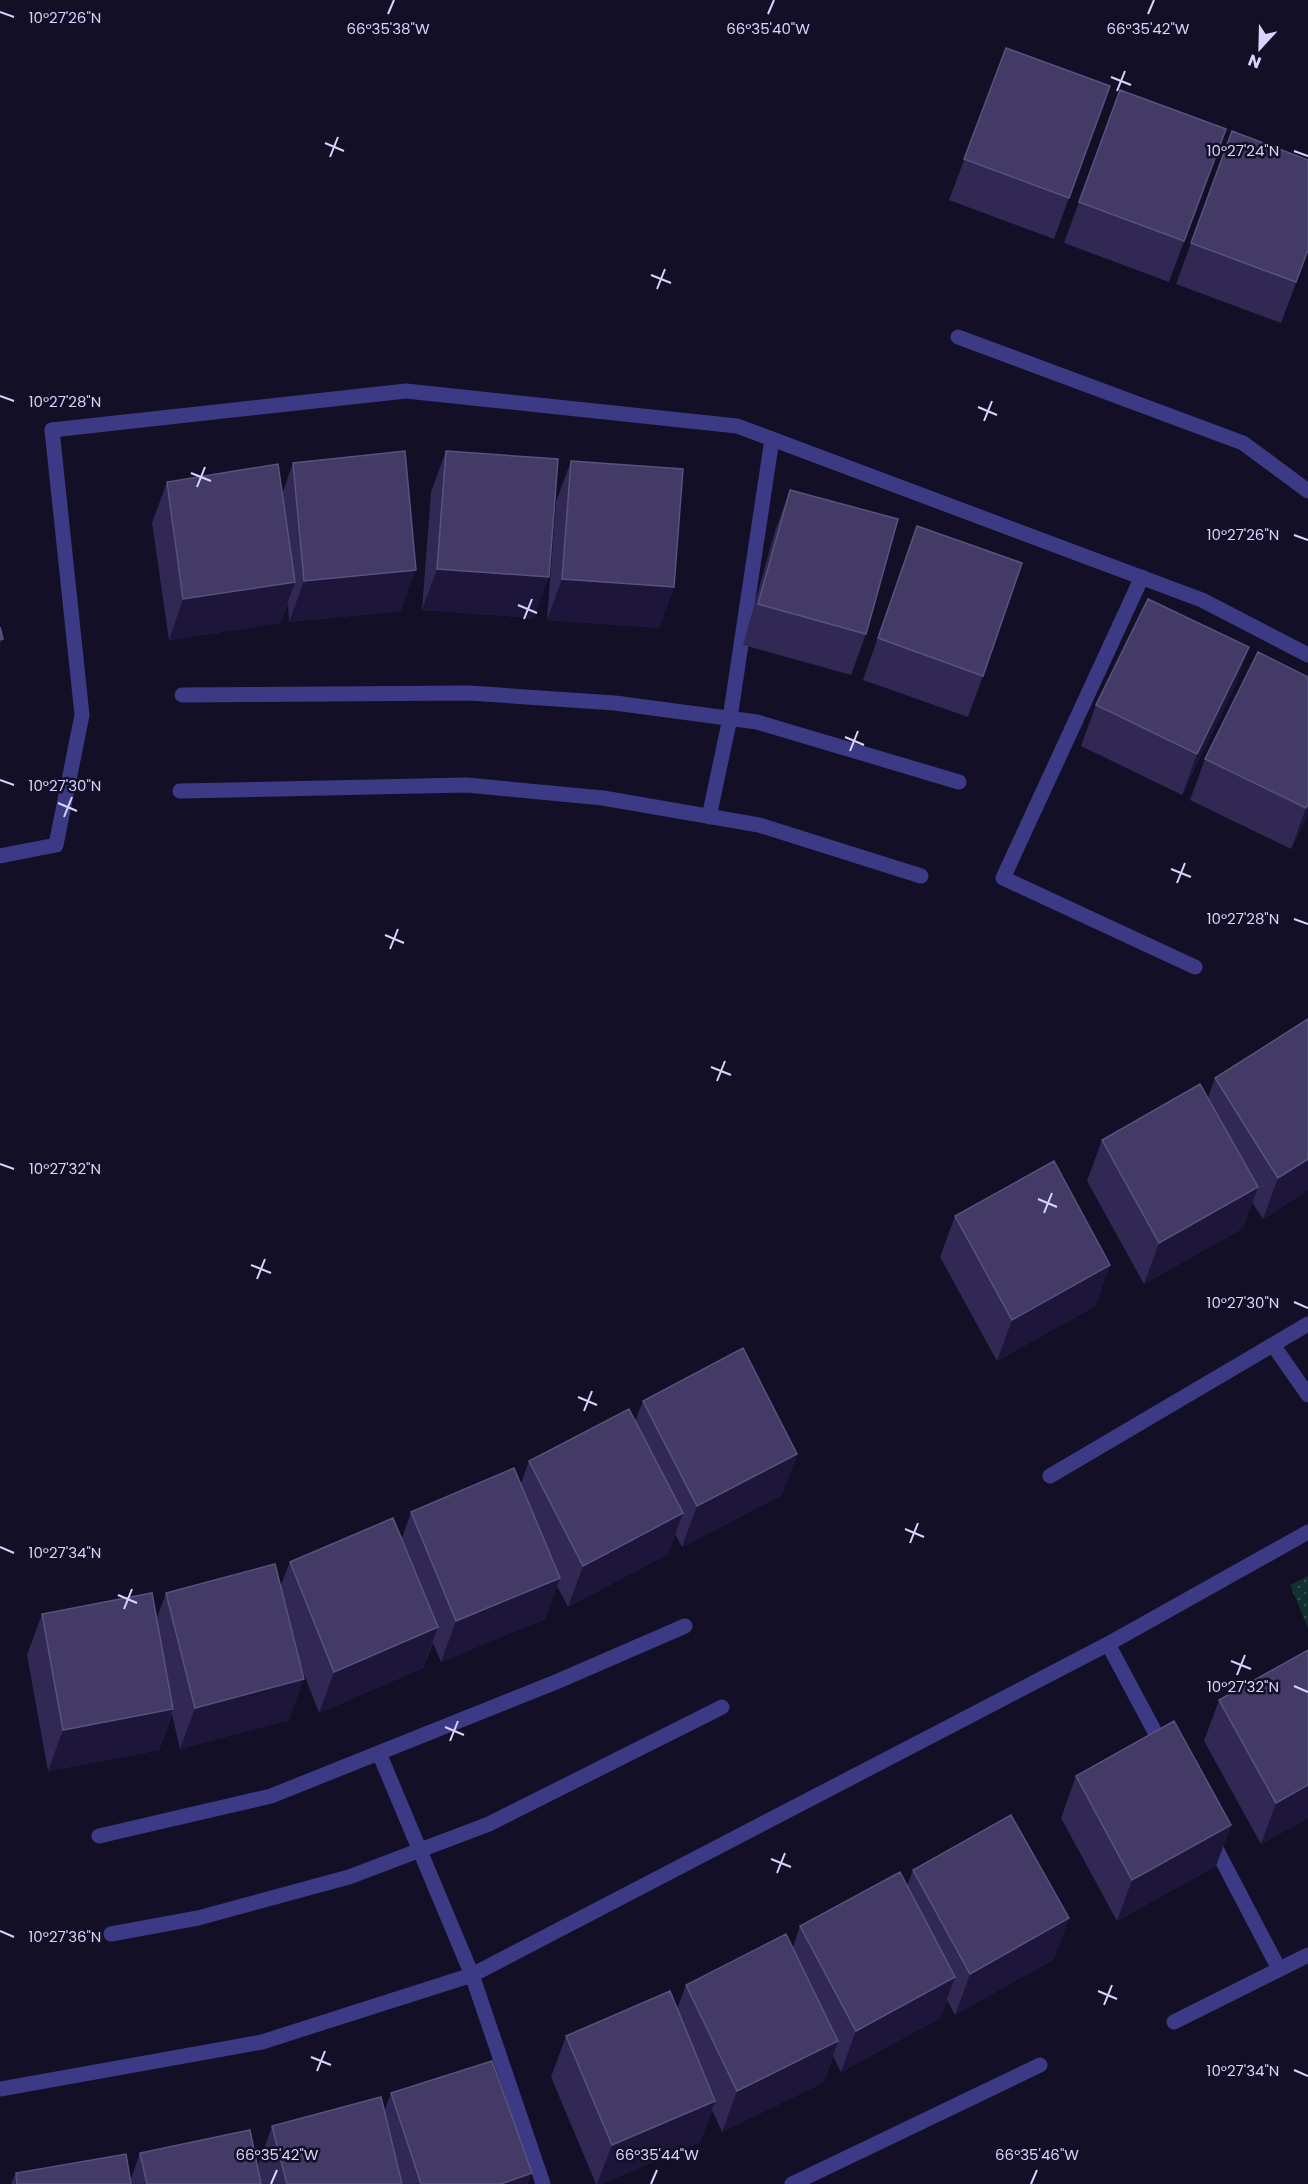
<svg xmlns="http://www.w3.org/2000/svg" width="1308" height="2184" font-family="Poppins,sans-serif">
	<style>
		.park { fill: url(#park-dots) }
		.lines { fill: none; stroke-linecap: round; stroke-linejoin: round }
		.lane { stroke: #3d3a85; stroke-width: 15 }
		.street { stroke: #3d3a85; stroke-width: 15 }
		.wall { fill: #312854 }
		.shaded-wall { fill: #1d163a }
		.building { fill: #433a66; stroke: #5a527e; stroke-width: 1.5 }
		.ticks { fill: none; stroke: #d9d4ff; stroke-width: 2 }
		.ticks-label { font-size: 15px; text-anchor: middle; fill: #d9d4ff; stroke: #130f26; stroke-width: 5; stroke-linejoin: round; paint-order: stroke }
	</style>
	<defs>
		<pattern id="park-dots" width="8" height="8" patternUnits="userSpaceOnUse" patternTransform="scale(1.5)"><rect width="8" height="8" fill="#12302f"/><path d="M2 2h.1M6 6h.1" fill="none" stroke="#344d4e" stroke-width="1.8" stroke-linecap="round"/></pattern>
	</defs>
	<rect width="100%" height="100%" fill="#130f26"/>
	<path class="park" d="M 1308,1576 L 1308,1628 L 1290,1585 Z"/>
	<g class="lines">
		<path class="lane" d="M 958,337 L 1243,443 L 1308,491
			M 1142,577 L 1003,878 L 1195,967
			M 182,695 L 469,693 L 615,703 L 757,722 L 959,782
			M 180,791 L 467,785 L 603,798 L 759,825 L 921,876
			M 709,817 L 730,718 L 772,439
			M 0,856 L 56,845 L 82,715 L 52,430
			M 1273,1345 L 1308,1395
			M 1050,1476 L 1308,1324
			M 1108,1644 L 1164,1749
			M 379,1753 L 472,1975 L 543,2184
			M 99,1836 L 271,1796 L 556,1682 L 685,1626
			M 1211,1839 L 1279,1969
			M 111,1934 L 198,1918 L 349,1877 L 489,1824 L 722,1707
			M 1174,2022 L 1308,1955
			M 792,2184 L 1040,2065"/>
		<path class="street" d="M 52,430 L 406,391 L 737,426 L 1202,600 L 1308,655
			M 0,2089 L 262,2042 L 472,1975 L 1108,1644 L 1308,1532"/>
	</g>
	<path class="wall" d="M 1006,48 L 1110,86 L 1054,239 L 949,200 Z
		M 1120,90 L 1226,129 L 1169,282 L 1064,243 Z
		M 1232,131 L 1308,251 L 1281,323 L 1176,284 Z
		M 446,451 L 534,618 L 422,610 L 431,492 Z
		M 571,461 L 674,587 L 659,628 L 547,620 L 556,502 Z
		M 293,463 L 401,611 L 289,622 L 288,603 L 280,623 L 169,640 L 152,523 L 167,482 L 282,494 Z
		M 790,490 L 866,634 L 851,675 L 743,645 L 775,531 Z
		M 917,526 L 983,676 L 968,717 L 863,680 Z
		M 1249,647 L 1234,688 L 1182,795 L 1081,746 L 1096,705 Z
		M 1308,677 L 1308,815 L 1291,849 L 1190,800 L 1205,759 Z
		M 1215,1078 L 1308,1190 L 1263,1219 L 1252,1202 L 1243,1228 L 1144,1284 L 1087,1181 L 1102,1140 L 1208,1098 Z
		M 955,1216 L 1110,1265 L 1095,1306 L 997,1361 L 940,1257 Z
		M 643,1401 L 797,1454 L 782,1495 L 682,1547 L 675,1534 L 668,1554 L 568,1607 L 557,1586 L 545,1619 L 441,1662 L 433,1643 L 423,1668 L 319,1713 L 302,1669 L 289,1720 L 180,1749 L 172,1714 L 159,1750 L 48,1771 L 27,1655 L 42,1614 L 157,1618 L 166,1593 L 280,1587 L 290,1562 L 402,1538 L 411,1512 L 521,1483 L 529,1461 L 635,1421 Z
		M 1219,1700 L 1308,1818 L 1261,1844 L 1204,1741 Z
		M 1076,1776 L 1231,1825 L 1216,1866 L 1117,1921 L 1061,1818 Z
		M 913,1870 L 1069,1918 L 1054,1959 L 955,2015 L 947,2000 L 940,2018 L 841,2072 L 833,2056 L 824,2082 L 722,2132 L 712,2110 L 700,2142 L 601,2184 L 596,2184 L 551,2077 L 566,2036 L 677,2009 L 686,1985 L 793,1947 L 800,1926 L 907,1886 Z
		M 391,2093 L 528,2184 L 11,2184 L 16,2173 L 130,2181 L 140,2153 L 258,2165 L 272,2126 L 384,2112 Z"/>
	<path class="shaded-wall" d="M 437,569 L 549,577 L 534,618 L 422,610 Z
		M 416,570 L 401,611 L 289,622 L 304,581 Z
		M 562,579 L 674,587 L 659,628 L 547,620 Z
		M 295,582 L 280,623 L 169,640 L 183,599 Z
		M 3,639 L 0,648 L 0,640 Z
		M 1249,647 L 1234,688 L 1182,795 L 1197,754 Z
		M 1308,805 L 1308,815 L 1291,849 L 1306,808 Z
		M 1308,1159 L 1308,1190 L 1263,1219 L 1278,1178 Z
		M 1258,1187 L 1243,1228 L 1144,1284 L 1159,1243 Z
		M 1110,1265 L 1095,1306 L 997,1361 L 1012,1320 Z
		M 797,1454 L 782,1495 L 682,1547 L 697,1506 Z
		M 683,1513 L 668,1554 L 568,1607 L 583,1566 Z
		M 560,1578 L 545,1619 L 441,1662 L 456,1621 Z
		M 438,1627 L 423,1668 L 319,1713 L 334,1672 Z
		M 304,1679 L 289,1720 L 180,1749 L 195,1708 Z
		M 173,1709 L 159,1750 L 48,1771 L 63,1730 Z
		M 1308,1785 L 1308,1818 L 1261,1844 L 1276,1803 Z
		M 1231,1825 L 1216,1866 L 1117,1921 L 1132,1880 Z
		M 1069,1918 L 1054,1959 L 955,2015 L 970,1974 Z
		M 955,1977 L 940,2018 L 841,2072 L 856,2031 Z
		M 838,2041 L 824,2082 L 722,2132 L 737,2091 Z
		M 715,2101 L 700,2142 L 601,2184 L 597,2184 L 612,2145 Z
		M 532,2173 L 528,2184 L 501,2184 Z"/>
	<path class="building" d="M 1006,48 L 1110,86 L 1069,198 L 964,159 Z
		M 1120,90 L 1226,129 L 1184,241 L 1079,202 Z
		M 1232,131 L 1308,160 L 1308,250 L 1296,282 L 1191,243 Z
		M 405,451 L 416,570 L 304,581 L 293,463 Z
		M 446,451 L 558,459 L 549,577 L 437,569 Z
		M 571,461 L 683,469 L 674,587 L 562,579 Z
		M 278,464 L 295,582 L 183,599 L 167,482 Z
		M 790,490 L 898,519 L 866,634 L 758,604 Z
		M 917,526 L 1022,563 L 983,676 L 878,638 Z
		M 1148,599 L 1249,647 L 1197,754 L 1096,705 Z
		M 0,627 L 3,639 L 0,640 Z
		M 1258,652 L 1308,677 L 1308,805 L 1306,808 L 1205,759 Z
		M 1308,1019 L 1308,1159 L 1278,1178 L 1215,1078 Z
		M 1200,1084 L 1258,1187 L 1159,1243 L 1102,1140 Z
		M 1054,1161 L 1110,1265 L 1012,1320 L 955,1216 Z
		M 743,1348 L 797,1454 L 697,1506 L 643,1401 Z
		M 629,1409 L 683,1513 L 583,1566 L 529,1461 Z
		M 514,1468 L 560,1578 L 456,1621 L 411,1512 Z
		M 393,1518 L 438,1627 L 334,1672 L 290,1562 Z
		M 275,1564 L 304,1679 L 195,1708 L 166,1593 Z
		M 152,1593 L 173,1709 L 63,1730 L 42,1614 Z
		M 1308,1650 L 1308,1785 L 1276,1803 L 1219,1700 Z
		M 1174,1721 L 1231,1825 L 1132,1880 L 1076,1776 Z
		M 1011,1815 L 1069,1918 L 970,1974 L 913,1870 Z
		M 900,1872 L 955,1977 L 856,2031 L 800,1926 Z
		M 786,1934 L 838,2041 L 737,2091 L 686,1985 Z
		M 670,1991 L 715,2101 L 612,2145 L 566,2036 Z
		M 492,2061 L 532,2173 L 501,2184 L 421,2184 L 391,2093 Z
		M 381,2097 L 402,2184 L 287,2184 L 272,2126 Z
		M 250,2130 L 261,2184 L 147,2184 L 140,2153 Z
		M 126,2154 L 131,2184 L 17,2184 L 16,2173 Z"/>
	<path class="ticks" d="M 0,12 L 14,17M 388,14 L 394,0M 768,14 L 774,0M 1148,14 L 1154,0M 1111,77 L 1131,85M 1117,91 L 1125,71M 325,143 L 344,151M 1294,151 L 1308,156M 330,157 L 338,137M 651,275 L 671,283M 657,289 L 665,269M 0,396 L 14,401M 978,407 L 997,415M 984,421 L 992,401M 191,473 L 211,481M 197,487 L 205,467M 1294,535 L 1308,540M 518,605 L 537,613M 524,619 L 532,599M 845,737 L 864,745M 850,751 L 858,731M 0,780 L 14,785M 58,803 L 77,811M 64,817 L 72,797M 1171,869 L 1191,877M 1177,883 L 1185,863M 1294,919 L 1308,924M 385,935 L 404,943M 390,949 L 398,929M 711,1067 L 731,1075M 717,1081 L 725,1061M 0,1164 L 14,1169M 1038,1199 L 1057,1207M 1044,1213 L 1052,1193M 251,1265 L 271,1273M 257,1279 L 265,1259M 1294,1302 L 1308,1308M 578,1397 L 597,1405M 584,1411 L 592,1391M 905,1529 L 924,1537M 910,1543 L 918,1523M 0,1547 L 14,1553M 118,1595 L 137,1603M 124,1609 L 132,1589M 1231,1661 L 1251,1669M 1237,1675 L 1245,1655M 1294,1686 L 1308,1692M 445,1727 L 464,1735M 450,1741 L 458,1721M 771,1859 L 791,1867M 777,1873 L 785,1853M 0,1931 L 14,1937M 1098,1991 L 1117,1999M 1104,2005 L 1112,1985M 311,2057 L 331,2065M 1294,2070 L 1308,2076M 317,2071 L 325,2051M 271,2184 L 277,2170M 651,2184 L 657,2170M 1031,2184 L 1037,2170"/>
	<g class="ticks-label">
		<text x="65" y="23">10°27'26"N</text>
		<text x="388" y="34">66°35'38"W</text>
		<text x="768" y="34">66°35'40"W</text>
		<text x="1148" y="34">66°35'42"W</text>
		<text x="1243" y="156">10°27'24"N</text>
		<text x="65" y="407">10°27'28"N</text>
		<text x="1243" y="540">10°27'26"N</text>
		<text x="65" y="791">10°27'30"N</text>
		<text x="1243" y="924">10°27'28"N</text>
		<text x="65" y="1174">10°27'32"N</text>
		<text x="1243" y="1308">10°27'30"N</text>
		<text x="65" y="1558">10°27'34"N</text>
		<text x="1243" y="1692">10°27'32"N</text>
		<text x="65" y="1942">10°27'36"N</text>
		<text x="1243" y="2076">10°27'34"N</text>
		<text x="277" y="2160">66°35'42"W</text>
		<text x="657" y="2160">66°35'44"W</text>
		<text x="1037" y="2160">66°35'46"W</text>
	</g>
	<g transform="translate(1260 48) rotate(202)" stroke="#130f26" stroke-width="4.5" paint-order="stroke">
	<path d="M0-4.5L10 22L0 15L-10 22Z" fill="#d9d4ff"/>
	<text y="-9" font-size="16" font-weight="bold" text-anchor="middle" fill="#d9d4ff">N</text>
	</g>
</svg>
